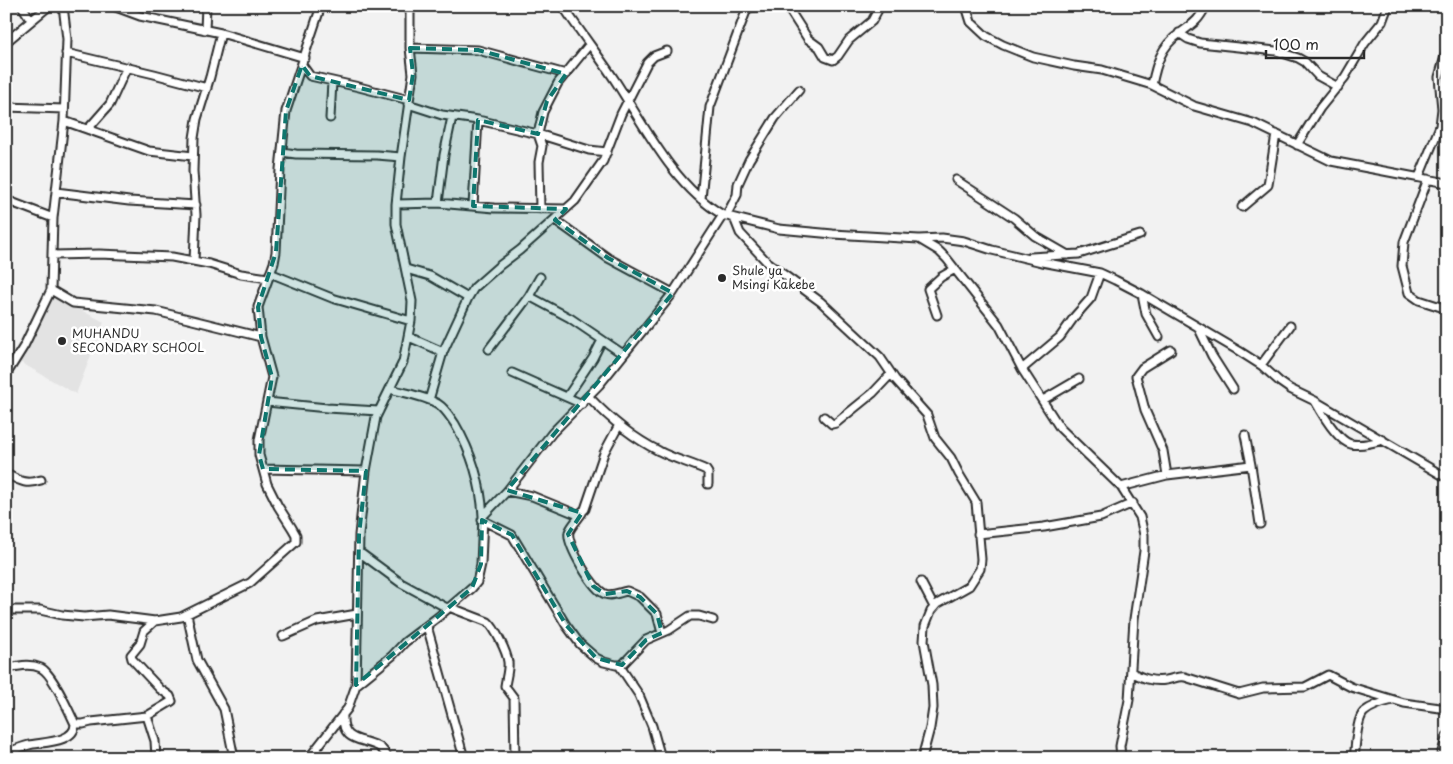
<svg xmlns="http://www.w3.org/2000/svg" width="1453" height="764" font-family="'Playpen Sans',sans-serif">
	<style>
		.built { fill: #e3e3e3 }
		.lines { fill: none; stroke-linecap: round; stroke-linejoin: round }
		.minor-casing { stroke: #2b2b2b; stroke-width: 11 }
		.minor { stroke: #fff; stroke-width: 7 }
		.marked { fill: #0f766e; fill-opacity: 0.2; stroke: #0f766e; stroke-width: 4; stroke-dasharray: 10 6; stroke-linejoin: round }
		.poi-dot { fill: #2b2b2b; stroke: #fff; stroke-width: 2 }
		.labels { text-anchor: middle; stroke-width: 5; stroke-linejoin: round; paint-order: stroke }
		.poi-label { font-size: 12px; fill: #2b2b2b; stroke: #fff; text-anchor: start }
	</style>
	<rect width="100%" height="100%" fill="#f2f2f2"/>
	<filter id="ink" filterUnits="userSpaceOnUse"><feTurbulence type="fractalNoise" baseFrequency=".02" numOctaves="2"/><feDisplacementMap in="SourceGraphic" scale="10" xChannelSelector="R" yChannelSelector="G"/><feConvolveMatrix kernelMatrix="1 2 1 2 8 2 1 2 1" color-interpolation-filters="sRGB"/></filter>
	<g filter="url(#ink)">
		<path class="built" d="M 52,295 L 104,322 L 76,394 L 18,361 Z"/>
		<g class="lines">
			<g class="minor-casing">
				<path id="minor" d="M 22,6 L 31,20
					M 113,6 L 140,16 L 221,33 L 305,58
					M 563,6 C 580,32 599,56 616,82 C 645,127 675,187 723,215 L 779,229 L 833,234 L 919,239 L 939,251 L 947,259 L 999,325 L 1022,369 L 1060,428 L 1121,487 L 1140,517 L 1144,535 L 1144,551 L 1134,619 L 1129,700 L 1120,746 L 1121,758
					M 783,6 L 790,11 L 808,39 L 819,47 L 825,57 L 833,60 L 838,56 L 849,40 L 872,21 L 880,6
					M 966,6 L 971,22 L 986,36 L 1003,45 L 1033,57 L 1074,66 L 1102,70 L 1152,85 L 1194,106 L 1253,123 L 1331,161 L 1447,183
					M 747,8 L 772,6
					M 205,30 L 206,6
					M 1179,33 L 1188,39 L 1200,43 L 1276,51 L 1298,58 L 1305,62 L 1318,76 L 1338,87
					M 6,42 L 49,6
					M 410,48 L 478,50 L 566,74
					M 66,53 L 154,74 L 207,88
					M 302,65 L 310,76 L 359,87 L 409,100
					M 1152,85 C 1156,65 1161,46 1179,34 C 1193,23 1197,23 1206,6
					M 408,104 L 442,115 L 478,120 L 538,134 L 589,150 L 607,152
					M 6,107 L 64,109
					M 330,118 L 332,82
					M 64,121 L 149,151 L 193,156
					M 88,129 L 110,104 L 127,67
					M 1297,145 L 1320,108 L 1345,77 L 1365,43 L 1382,22 L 1388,6
					M 282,152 L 296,154 L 377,155 L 401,157
					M 1419,177 L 1440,126 L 1442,109 L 1439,77 L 1447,49
					M 1428,179 L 1404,242 L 1402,266 L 1409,293 L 1419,300 L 1447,309
					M 956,180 L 1014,218 L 1035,236 L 1068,255
					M 56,192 L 129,201 L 196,205
					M 701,199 L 710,107 L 748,6
					M 6,200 L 53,218
					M 438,203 L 444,155 L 452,117
					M 396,204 L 438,203 L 494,208 L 566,209
					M 473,206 L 478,120
					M 1242,207 L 1268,185 L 1276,134
					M 540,209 L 539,162 L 542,146 L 538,134 L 543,112 L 558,83 L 589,45
					M 726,216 L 737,195 L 738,184 L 749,160 L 775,118 L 799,90
					M 734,218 L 740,233 L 768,263 L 821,302 L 880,357 L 895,379 L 927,415 L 935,438 L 951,458 L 959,474 L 976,502 L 981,559 L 980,569 L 969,586 L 937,604 L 931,611 L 925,626 L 924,641 L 932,685 L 933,708 L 930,728 L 922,758
					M 555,220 L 608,258 L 673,293
					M 919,239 L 942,238 L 964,241 L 992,250 L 1042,262 L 1100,273 L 1115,280 L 1142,294 L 1239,351 L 1261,365 L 1280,382 L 1290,389 L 1315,401 L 1447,478
					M 53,255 L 99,254 L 172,257 L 209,264 L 241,274 L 268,278
					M 1031,257 L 1079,254 L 1140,235
					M 194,261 L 196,215 L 193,171 L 194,138 L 197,119 L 210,77 L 221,33
					M 406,269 L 430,276 L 468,298
					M 270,273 L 332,298 L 411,321
					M 51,290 L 73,303 L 156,311 L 261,337
					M 1142,294 L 1146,314 L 1159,337
					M 529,296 L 570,318 L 623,354
					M 937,315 L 928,289 L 941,277 L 955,269
					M 1199,329 L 1212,356 L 1233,389
					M 409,337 L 443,352
					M 489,349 L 529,296 L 540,277
					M 1261,365 L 1290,326
					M 1022,369 L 1060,337 L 1075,316 L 1091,298 L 1100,273
					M 512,373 L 582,404
					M 6,375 L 24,346 L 51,290 L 53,218 L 64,121 L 67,39 L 63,6
					M 390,389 C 405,393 425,396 438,404 C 446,409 450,417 455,424 C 472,453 481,482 483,516
					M 567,397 L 593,358 L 602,340
					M 589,397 C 609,418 633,438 659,451 C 674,459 691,463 706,470 L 708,473 L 708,484
					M 429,400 L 443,352 L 468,298 L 474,288 L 499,266 L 520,250 L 575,201 L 603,161 L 621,114 L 647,63 L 654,56 L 667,51
					M 1043,400 L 1079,379
					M 1315,401 C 1321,412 1338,441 1351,444 C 1361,446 1373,443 1383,440
					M 267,402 L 327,408 L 379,411
					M 824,417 L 832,424 L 836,423 L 873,393 L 891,374
					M 1245,435 L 1251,465 L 1260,524
					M 263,469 L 366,471
					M 6,474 C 20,481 26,485 41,480
					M 1167,475 L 1163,451 L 1145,410 L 1136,376 L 1142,368 L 1171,350
					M 1121,487 L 1167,475 L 1251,465
					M 507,491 L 532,496 L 576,514 L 581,513 L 585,509 L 604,453 L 619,425
					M 582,513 C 578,519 571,526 569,532 C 566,544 593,590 605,594 C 612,597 620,592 627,591 L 640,597 L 657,614 L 662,633
					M 482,520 L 512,535 L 566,625 L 580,644 L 596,658 L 604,662 L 616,665 L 622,665 L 646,640 L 669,630 L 690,616 L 699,616 L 713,620
					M 978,534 L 1044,527 L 1101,517 L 1133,503
					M 359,552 L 401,583 L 447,608
					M 921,582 L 934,607
					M 449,607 L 488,622 C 495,628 507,652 508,662 C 509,670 506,678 505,686 L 514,698 L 515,758
					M 6,610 L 40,610 L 62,615 L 84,617 L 108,615 L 155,621 L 181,617 L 250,583 L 296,542 L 296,535 L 292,528 L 278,506 L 267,484 L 259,455 L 259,440 L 272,377 L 261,337 L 258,307 L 274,263 L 276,252 L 280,169 L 286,111 L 321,6
					M 187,614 L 197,660 L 224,709 L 234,758
					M 427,626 L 464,758
					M 283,636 L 317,621 L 357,614
					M 619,665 L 639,695 L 652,726 L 661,758
					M 6,669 C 17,666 29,663 41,668 C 52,673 69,711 75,724 L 83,724 L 91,722 L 147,716 L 172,701 L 170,696 L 160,689 L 132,659 L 131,655 L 140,644 L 144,631 L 155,621
					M 1131,672 C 1142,678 1152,682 1166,680 C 1173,679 1178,676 1185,677 L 1239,694 L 1263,688 L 1305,687 L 1328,675 L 1351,687 L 1404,703 L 1447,709
					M 356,685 L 359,535 L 366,471 L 376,417 L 403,362 L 411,321 L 412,301 L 396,224 L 396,204 L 401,157 L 413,74 L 410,48 L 410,6
					M 343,714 C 341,745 365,737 381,748 C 384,751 386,754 388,758
					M 147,716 L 155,741 L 156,758
					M 6,753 C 14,750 21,747 29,745 C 42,742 75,743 75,724
					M 309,758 L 348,708 L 356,685 L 392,656 L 405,642 L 438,617 L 472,588 L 477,582 L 481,564 L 483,516 L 507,491 L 552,433 L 599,385 L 673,293 L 723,215
					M 1354,758 C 1356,746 1356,720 1364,712 C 1371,706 1384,702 1393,700
					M 1440,758 L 1447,736"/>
			</g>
			<use href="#minor" class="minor"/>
		</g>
	</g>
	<path class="marked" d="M 410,48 L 478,50 L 566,74 L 547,101 L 538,134 L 478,120 L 473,206 L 566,209 L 555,220 L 608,258 L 673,293 L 507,490 L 582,513 L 568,534 L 593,586 L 605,594 L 627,591 L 640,597 L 657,614 L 662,633 L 646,640 L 622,665 L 596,658 L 566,625 L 512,535 L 482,520 L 481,564 L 472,588 L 356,685 L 359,535 L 366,471 L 263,469 L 259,455 L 272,377 L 261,337 L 258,307 L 276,252 L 286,111 L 302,65 L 310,76 L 409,100 L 413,74 Z"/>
	<g class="poi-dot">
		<circle cx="722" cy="278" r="5"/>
		<circle cx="62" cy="341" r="5"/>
	</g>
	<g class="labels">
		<g class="poi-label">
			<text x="732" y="275">Shule ya<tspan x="732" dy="14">Msingi Kakebe</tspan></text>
			<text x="72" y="338">MUHANDU<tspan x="72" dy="14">SECONDARY SCHOOL</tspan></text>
		</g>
	</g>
	<rect width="1453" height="764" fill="none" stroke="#fff" stroke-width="25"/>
	<rect x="12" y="12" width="1428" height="739" fill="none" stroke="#2b2b2b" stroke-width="2" filter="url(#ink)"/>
	<path d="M1266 50v8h98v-8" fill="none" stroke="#2b2b2b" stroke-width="2.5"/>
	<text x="1273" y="50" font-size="15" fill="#2b2b2b" stroke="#ffffff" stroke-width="4" paint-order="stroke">100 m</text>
</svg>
